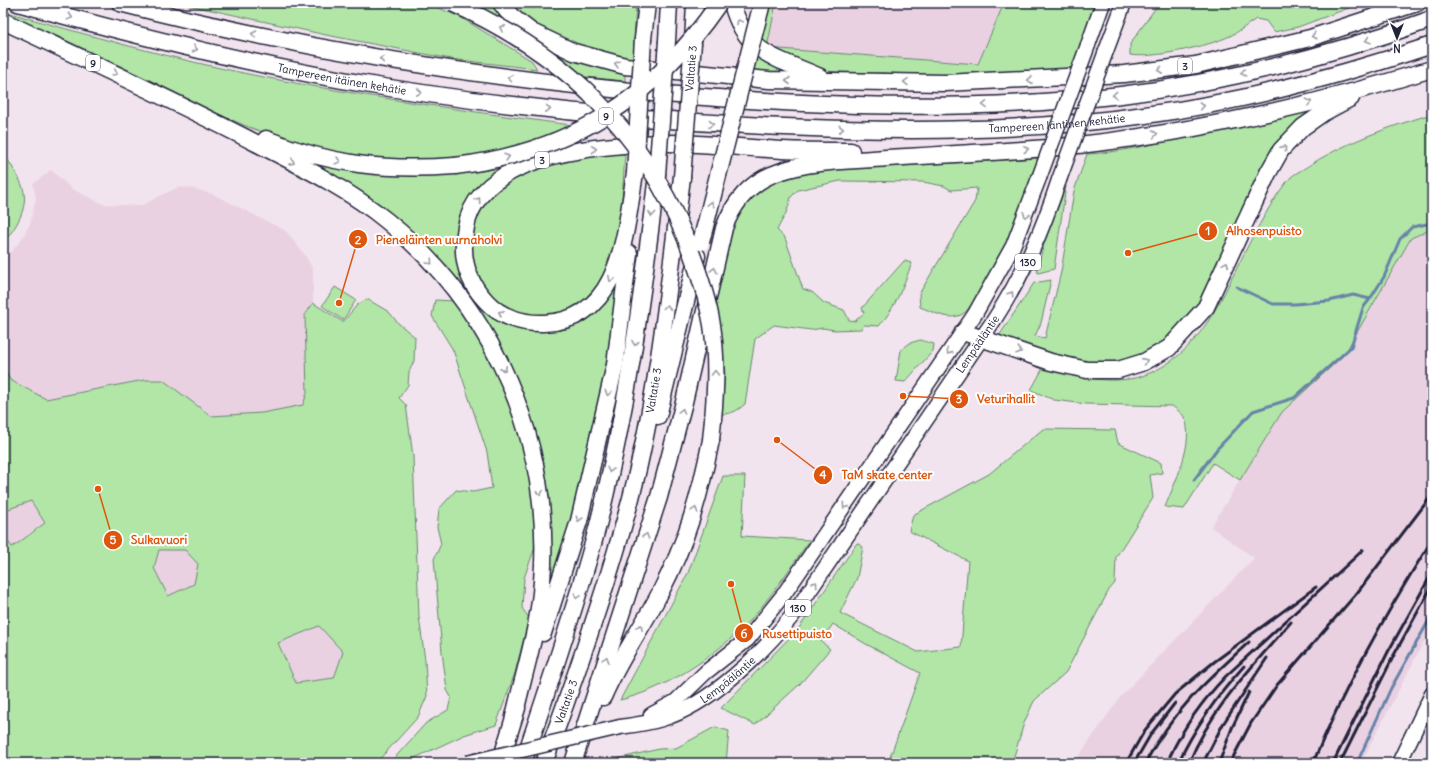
<svg xmlns="http://www.w3.org/2000/svg" width="1435" height="766" font-family="Delius,sans-serif">
	<style>
		.built { fill: #e9d1e2 }
		.green { fill: #b1e6a7; stroke: #6a8471; fill-rule: evenodd }
		.lines { fill: none; stroke-linecap: round; stroke-linejoin: round }
		.stream { stroke: #6883a8; stroke-width: 3 }
		.primary-casing { stroke: #22223b; stroke-width: 17 }
		.motorway-casing { stroke: #22223b; stroke-width: 19 }
		.primary { stroke: #fff; stroke-width: 14 }
		.motorway { stroke: #fff; stroke-width: 16 }
		.rail { stroke: #22223b; stroke-width: 3 }
		.primary-bridge-casing { stroke: #22223b; stroke-width: 17; stroke-linecap: butt }
		.motorway-bridge-casing { stroke: #22223b; stroke-width: 19; stroke-linecap: butt }
		.primary-bridge { stroke: #fff; stroke-width: 14 }
		.motorway-bridge { stroke: #fff; stroke-width: 16 }
		.oneway { stroke: #9c9ca7 }
		.labels { text-anchor: middle; stroke-width: 4; stroke-linejoin: round; paint-order: stroke }
		.shield { fill: #fff; stroke: #646476; stroke-width: 1 }
		.shield-label { font-size: 10px; font-weight: bold; fill: #22223b }
		.street-label { font-size: 11px; fill: #22223b; stroke: #fff }
		.leader { fill: none; stroke: #de560e; stroke-width: 1.5 }
		.callout-dot { fill: #de560e; stroke: #fff; stroke-width: 1.5 }
		.mark-label { font-size: 12px; text-anchor: middle; font-weight: bold; fill: #fff }
		.callout-label { font-size: 12px; text-anchor: middle; font-weight: bold; fill: #de560e; stroke: #fff; stroke-width: 4; stroke-linejoin: round; paint-order: stroke }
	</style>
	<rect width="100%" height="100%" fill="#f2e4ee"/>
	<filter id="ink" filterUnits="userSpaceOnUse"><feTurbulence type="fractalNoise" baseFrequency=".025" numOctaves="2"/><feDisplacementMap in="SourceGraphic" scale="8" xChannelSelector="R" yChannelSelector="G"/><feConvolveMatrix kernelMatrix="1 2 1 2 8 2 1 2 1" color-interpolation-filters="sRGB"/></filter>
	<g filter="url(#ink)">
		<path class="built" d="M 776,3 L 1004,3 L 978,64 L 766,48 Z
			M 51,170 L 72,189 L 103,204 L 140,206 L 178,187 L 191,188 L 215,195 L 286,231 L 304,254 L 313,269 L 313,303 L 305,315 L 307,393 L 303,405 L 262,413 L 211,416 L 163,380 L 144,380 L 46,399 L 10,380 L 3,365 L 3,257 L 12,251 L 21,240 L 30,224 L 36,198 L 33,184 Z
			M 1432,229 L 1432,626 L 1361,763 L 1074,763 L 1121,696 L 1254,558 L 1211,527 L 1282,412 L 1344,355 L 1411,238 Z
			M 31,501 L 45,523 L 29,533 L 24,540 L 12,547 L 3,535 L 3,511 Z
			M 159,550 L 185,550 L 198,564 L 194,584 L 168,596 L 154,568 Z
			M 319,626 L 343,652 L 334,678 L 296,683 L 278,643 Z"/>
		<path class="green" d="M 179,3 L 427,3 L 460,17 L 532,61 L 537,69 L 451,59 L 326,35 Z
			M 470,3 L 494,3 L 513,26 Z
			M 508,3 L 636,3 L 633,60 C 597,51 557,43 527,20 C 520,15 514,8 508,3 Z
			M 768,3 L 776,3 L 767,48 L 978,64 L 1004,3 L 1096,3 L 1071,72 L 1002,76 L 838,72 L 810,70 L 789,63 L 770,54 L 757,42 Z
			M 1159,3 L 1362,3 L 1298,27 L 1274,32 L 1266,21 L 1256,19 C 1248,24 1239,32 1230,36 C 1209,46 1152,59 1130,55 L 1130,44 Z
			M 3,11 C 87,35 172,59 258,76 C 361,96 466,111 571,125 L 543,138 L 508,151 L 416,164 L 312,150 L 246,126 L 137,79 L 3,17 Z
			M 546,44 L 625,72 L 625,81 L 585,77 Z
			M 753,52 L 768,63 L 794,76 L 748,73 Z
			M 1316,108 L 1294,128 L 1200,306 L 1169,342 L 1129,363 L 1080,365 L 999,336 L 1034,283 L 1051,280 L 1041,323 L 1035,336 L 1045,338 L 1061,272 L 1074,191 L 1087,154 C 1115,153 1144,146 1172,140 C 1220,131 1268,120 1316,108 Z
			M 1432,114 L 1432,229 L 1411,238 L 1344,355 L 1282,412 L 1240,480 L 1213,463 L 1184,509 L 1165,507 C 1174,484 1196,441 1184,417 C 1182,413 1176,409 1172,406 L 1086,404 L 1054,400 L 1031,390 L 1043,368 C 1073,376 1104,384 1135,378 C 1141,377 1147,374 1152,372 C 1205,349 1226,287 1251,240 C 1262,220 1275,195 1290,178 C 1294,174 1300,171 1305,168 C 1343,143 1388,127 1432,114 Z
			M 3,152 C 10,164 19,176 23,188 C 29,207 16,229 3,242 Z
			M 289,154 L 425,175 L 468,173 L 506,167 L 480,185 L 466,206 L 472,290 L 543,329 L 619,278 C 609,357 594,436 574,514 C 566,542 557,570 548,598 L 533,435 L 445,272 Z
			M 603,154 L 625,154 C 623,182 622,210 618,238 C 617,245 617,253 614,259 C 609,275 596,296 581,305 C 577,308 572,309 567,311 C 494,339 442,250 491,194 C 511,170 573,157 603,154 Z
			M 1039,158 C 1021,207 1007,258 975,300 C 971,305 966,314 958,316 C 947,320 931,311 920,307 L 919,294 L 975,201 L 977,188 L 951,190 L 944,186 L 923,182 L 840,181 L 798,190 L 791,197 L 787,211 L 777,230 L 785,238 L 803,289 L 812,292 L 824,303 L 844,310 L 849,320 L 855,321 L 864,313 L 862,308 L 904,261 L 912,263 C 903,286 896,307 879,326 L 864,325 L 861,329 L 834,330 L 823,328 L 811,330 L 774,325 L 755,339 L 745,404 C 737,411 732,414 721,414 L 725,374 L 722,338 L 713,299 L 733,224 L 739,211 L 754,193 L 774,179 L 829,170 Z
			M 1066,186 L 1054,269 L 1038,273 L 1037,269 L 1045,241 Z
			M 335,287 L 356,300 L 343,320 L 322,306 Z
			M 367,299 L 389,312 L 398,323 L 415,337 L 414,361 L 409,372 L 408,385 L 399,398 L 406,405 L 413,456 L 419,617 L 425,660 L 427,696 L 418,717 L 376,763 L 262,763 L 238,760 L 230,763 L 3,763 L 3,535 L 12,547 C 24,540 33,531 45,523 L 31,501 L 3,511 L 3,365 L 10,380 L 46,399 L 144,380 L 163,380 L 211,416 L 262,413 L 303,405 L 307,393 L 305,315 L 313,303 L 343,322 L 357,305 ZM 159,550 L 185,550 L 198,564 L 194,584 L 168,596 L 154,568 ZM 319,626 L 343,652 L 334,678 L 296,683 L 278,643 Z
			M 435,300 L 455,301 L 500,378 L 515,417 L 531,479 L 536,523 L 534,550 L 524,578 L 522,608 L 529,618 L 515,673 L 496,725 L 464,735 L 404,763 L 390,763 L 426,723 L 448,710 L 451,697 L 447,690 L 442,652 L 434,559 L 441,544 L 437,527 L 439,509 L 456,490 L 473,492 L 492,488 L 487,452 L 453,350 L 432,316 Z
			M 920,340 L 934,344 L 933,351 L 905,382 L 896,381 L 901,350 L 910,343 Z
			M 1043,429 L 1115,430 L 1118,443 L 1161,463 L 1162,473 L 1150,475 L 1153,498 L 1116,557 L 1115,583 L 1109,590 L 1066,672 L 1034,701 L 1024,723 L 1012,763 L 888,763 L 920,673 L 866,644 L 833,624 L 821,641 L 830,649 L 800,684 L 755,725 L 721,708 L 799,628 L 857,543 L 863,547 L 857,578 L 840,613 L 918,652 L 961,647 L 968,561 L 909,531 L 913,515 L 989,474 Z
			M 723,476 L 745,476 L 742,536 L 810,540 C 790,568 771,597 748,623 C 743,629 735,635 728,641 C 696,668 661,690 620,700 L 688,573 Z
			M 715,727 L 729,731 L 726,763 L 610,763 L 612,760 L 659,749 L 676,748 Z"/>
		<g class="lines">
			<path class="stream" d="M 1237,287 L 1273,304 L 1295,304 L 1329,301 L 1353,295 L 1370,299 L 1384,277 L 1400,239 L 1412,227 L 1432,223
				M 1194,480 L 1217,449 L 1253,411 L 1294,398 L 1351,347 L 1363,308 L 1370,299
				M 1357,763 L 1391,688 L 1432,615"/>
			<g class="primary-casing">
				<g id="primary">
					<path d="M 1088,45 L 1103,3"/>
					<path d="M 1106,51 L 1124,3"/>
					<path d="M 651,715 L 675,702 L 706,672 L 748,639 L 784,594 L 975,314 L 1013,246 L 1039,178"/>
					<path id="s1" d="M 620,727 C 634,725 649,723 662,719 C 710,705 762,653 793,615 L 994,320 C 1024,274 1042,231 1059,180"/>
					<path d="M 1399,763 L 1432,694"/>
				</g>
			</g>
			<g class="motorway-casing">
				<g id="motorway">
					<path id="s2" d="M 18,3 C 136,36 256,66 377,86 C 512,108 649,121 785,127 C 905,132 1026,132 1145,115 C 1243,102 1339,76 1432,45"/>
					<path d="M 120,3 C 295,48 473,77 653,93 C 808,106 966,113 1121,95 C 1226,82 1332,55 1432,19"/>
					<path d="M 501,3 L 511,16 L 532,32 L 574,52 L 625,66 L 769,80 L 945,83 L 1124,74 L 1196,65 L 1310,38 L 1417,3"/>
					<path d="M 732,3 C 745,55 778,58 820,77"/>
					<path d="M 3,21 C 88,61 173,100 256,143 C 301,166 348,189 387,221 C 495,308 553,444 542,582 C 539,627 524,672 514,717"/>
					<path d="M 643,39 L 647,3"/>
					<path d="M 667,41 L 669,3"/>
					<path d="M 693,43 L 695,3"/>
					<path d="M 266,139 C 331,165 386,171 455,166"/>
					<path d="M 635,173 C 625,231 622,321 544,323 C 523,324 500,317 486,301 C 466,280 460,256 466,227 C 480,151 608,144 668,143 C 706,143 744,148 782,150 C 805,151 828,151 851,151"/>
					<path d="M 963,332 L 1051,362 L 1087,370 L 1118,370 L 1144,362 L 1169,348 L 1206,307 L 1268,173 L 1281,150 L 1303,127 L 1323,113 L 1351,98"/>
					<path d="M 658,416 L 697,256"/>
					<path d="M 543,633 L 579,521 L 615,365 L 629,253"/>
					<path d="M 603,697 C 618,661 642,628 660,593 C 687,541 700,496 711,440"/>
					<path d="M 500,763 L 517,708"/>
					<path d="M 523,763 C 548,689 573,615 594,540 C 626,421 642,298 657,175"/>
					<path id="s3" d="M 544,763 C 576,676 607,588 631,498 C 658,393 669,284 682,177"/>
					<path d="M 573,763 L 659,497 L 684,402 L 724,228 C 734,201 751,181 779,172 C 813,160 851,161 887,158 C 944,155 1002,152 1059,147 C 1185,135 1311,106 1432,69"/>
				</g>
			</g>
			<use href="#primary" class="primary"/>
			<use href="#motorway" class="motorway"/>
			<path class="rail" d="M 1170,756 C 1184,726 1203,700 1226,676 L 1363,550
				M 1126,763 L 1145,730 L 1175,694 L 1214,662 L 1316,587
				M 1134,763 L 1151,734 L 1175,703
				M 1145,763 C 1174,710 1205,682 1249,642
				M 1178,763 C 1195,727 1217,696 1244,666
				M 1189,763 C 1211,708 1253,666 1291,622
				M 1203,763 L 1223,724 L 1267,658
				M 1219,763 L 1232,728 L 1249,692
				M 1230,763 L 1251,723 L 1277,685 L 1357,593 L 1432,495
				M 1313,763 C 1345,685 1387,611 1432,540
				M 1333,763 L 1388,652 L 1432,573
				M 1340,763 L 1394,655 L 1432,586"/>
			<g class="primary-bridge-casing">
				<path id="primary-bridge" d="M 1039,178 L 1088,45
					M 1059,180 L 1106,51
					M 467,763 L 620,727"/>
			</g>
			<g class="motorway-bridge-casing">
				<g id="motorway-bridge">
					<path d="M 452,3 C 563,53 640,126 686,239 C 697,267 707,296 712,325 C 718,364 715,402 711,440"/>
					<path d="M 455,166 C 572,152 653,99 719,3"/>
					<path d="M 635,173 L 643,39"/>
					<path d="M 657,175 L 667,41"/>
					<path id="s4" d="M 682,177 L 693,43"/>
					<path d="M 701,242 L 762,3"/>
				</g>
			</g>
			<use href="#primary-bridge" class="primary-bridge"/>
			<use href="#motorway-bridge" class="motorway-bridge"/>
		</g>
		<defs><path id="oneway-chevron" d="M-2-3.5L2.5 0L-2 3.5" fill="none" stroke-width="1.6" stroke-linecap="round" stroke-linejoin="round"/></defs>
		<g class="oneway">
			<use href="#oneway-chevron" transform="translate(70 17) rotate(15)"/>
			<use href="#oneway-chevron" transform="translate(739 22) rotate(-118)"/>
			<use href="#oneway-chevron" transform="translate(502 28) rotate(-152)"/>
			<use href="#oneway-chevron" transform="translate(254 34) rotate(-168)"/>
			<use href="#oneway-chevron" transform="translate(1314 36) rotate(163)"/>
			<use href="#oneway-chevron" transform="translate(1368 40) rotate(164)"/>
			<use href="#oneway-chevron" transform="translate(195 49) rotate(12)"/>
			<use href="#oneway-chevron" transform="translate(382 59) rotate(-171)"/>
			<use href="#oneway-chevron" transform="translate(617 64) rotate(-165)"/>
			<use href="#oneway-chevron" transform="translate(1160 70) rotate(173)"/>
			<use href="#oneway-chevron" transform="translate(115 73) rotate(25)"/>
			<use href="#oneway-chevron" transform="translate(1243 73) rotate(168)"/>
			<use href="#oneway-chevron" transform="translate(510 78) rotate(-173)"/>
			<use href="#oneway-chevron" transform="translate(1030 80) rotate(177)"/>
			<use href="#oneway-chevron" transform="translate(788 81) rotate(-180)"/>
			<use href="#oneway-chevron" transform="translate(906 82) rotate(-179)"/>
			<use href="#oneway-chevron" transform="translate(419 92) rotate(8)"/>
			<use href="#oneway-chevron" transform="translate(1115 95) rotate(175)"/>
			<use href="#oneway-chevron" transform="translate(1309 102) rotate(-14)"/>
			<use href="#oneway-chevron" transform="translate(985 105) rotate(179)"/>
			<use href="#oneway-chevron" transform="translate(1202 106) rotate(-11)"/>
			<use href="#oneway-chevron" transform="translate(548 109) rotate(7)"/>
			<use href="#oneway-chevron" transform="translate(711 124) rotate(3)"/>
			<use href="#oneway-chevron" transform="translate(841 129) rotate(1)"/>
			<use href="#oneway-chevron" transform="translate(1155 134) rotate(-10)"/>
			<use href="#oneway-chevron" transform="translate(1284 148) rotate(-51)"/>
			<use href="#oneway-chevron" transform="translate(594 149) rotate(-7)"/>
			<use href="#oneway-chevron" transform="translate(1026 149) rotate(-3)"/>
			<use href="#oneway-chevron" transform="translate(507 157) rotate(-16)"/>
			<use href="#oneway-chevron" transform="translate(338 161) rotate(15)"/>
			<use href="#oneway-chevron" transform="translate(292 162) rotate(27)"/>
			<use href="#oneway-chevron" transform="translate(478 200) rotate(-56)"/>
			<use href="#oneway-chevron" transform="translate(711 204) rotate(-76)"/>
			<use href="#oneway-chevron" transform="translate(652 214) rotate(97)"/>
			<use href="#oneway-chevron" transform="translate(1026 215) rotate(110)"/>
			<use href="#oneway-chevron" transform="translate(430 262) rotate(47)"/>
			<use href="#oneway-chevron" transform="translate(1226 264) rotate(-66)"/>
			<use href="#oneway-chevron" transform="translate(714 270) rotate(-77)"/>
			<use href="#oneway-chevron" transform="translate(611 279) rotate(118)"/>
			<use href="#oneway-chevron" transform="translate(1011 294) rotate(-58)"/>
			<use href="#oneway-chevron" transform="translate(667 307) rotate(-82)"/>
			<use href="#oneway-chevron" transform="translate(501 313) rotate(-152)"/>
			<use href="#oneway-chevron" transform="translate(635 343) rotate(99)"/>
			<use href="#oneway-chevron" transform="translate(1019 351) rotate(19)"/>
			<use href="#oneway-chevron" transform="translate(949 352) rotate(125)"/>
			<use href="#oneway-chevron" transform="translate(1145 361) rotate(-24)"/>
			<use href="#oneway-chevron" transform="translate(504 369) rotate(65)"/>
			<use href="#oneway-chevron" transform="translate(715 373) rotate(-91)"/>
			<use href="#oneway-chevron" transform="translate(608 393) rotate(103)"/>
			<use href="#oneway-chevron" transform="translate(682 411) rotate(-75)"/>
			<use href="#oneway-chevron" transform="translate(610 470) rotate(103)"/>
			<use href="#oneway-chevron" transform="translate(540 493) rotate(81)"/>
			<use href="#oneway-chevron" transform="translate(845 506) rotate(125)"/>
			<use href="#oneway-chevron" transform="translate(695 510) rotate(-72)"/>
			<use href="#oneway-chevron" transform="translate(579 519) rotate(105)"/>
			<use href="#oneway-chevron" transform="translate(646 536) rotate(-71)"/>
			<use href="#oneway-chevron" transform="translate(815 584) rotate(-55)"/>
			<use href="#oneway-chevron" transform="translate(577 596) rotate(107)"/>
			<use href="#oneway-chevron" transform="translate(640 627) rotate(-62)"/>
			<use href="#oneway-chevron" transform="translate(606 659) rotate(-72)"/>
		</g>
	</g>
	<g class="labels">
		<g class="shield">
			<rect x="86" y="55" width="14" height="16" rx="3"/>
			<rect x="1178" y="58" width="14" height="16" rx="3"/>
			<rect x="599" y="108" width="14" height="16" rx="3"/>
			<rect x="535" y="152" width="14" height="16" rx="3"/>
			<rect x="1015" y="254" width="26" height="16" rx="3"/>
			<rect x="785" y="600" width="26" height="16" rx="3"/>
		</g>
		<g class="shield-label">
			<text x="93" y="67">9</text>
			<text x="1185" y="70">3</text>
			<text x="606" y="120">9</text>
			<text x="542" y="164">3</text>
			<text x="1028" y="266">130</text>
			<text x="798" y="612">130</text>
		</g>
		<g class="street-label">
			<text dy="4" stroke="none"><textPath href="#s4" startOffset="109">Valtatie 3</textPath></text>
			<text dy="4" stroke="none"><textPath href="#s2" startOffset="333">Tampereen itäinen kehätie</textPath></text>
			<text dy="4" stroke="none"><textPath href="#s2" startOffset="1051">Tampereen läntinen kehätie</textPath></text>
			<text dy="4" stroke="none"><textPath href="#s1" startOffset="540">Lempääläntie</textPath></text>
			<text dy="4" stroke="none"><textPath href="#s3" startOffset="389">Valtatie 3</textPath></text>
			<text dy="4" stroke="none"><textPath href="#s1" startOffset="120">Lempääläntie</textPath></text>
			<text dy="4" stroke="none"><textPath href="#s3" startOffset="65">Valtatie 3</textPath></text>
		</g>
	</g>
	<path class="leader" d="M1128 253L1208 231M339 303L358 239M903 396L959 399M777 440L823 475M98 489L113 540M731 584L744 633"/>
	<g class="callout-dot">
		<circle cx="1128" cy="253" r="4"/>
		<circle cx="339" cy="303" r="4"/>
		<circle cx="903" cy="396" r="4"/>
		<circle cx="777" cy="440" r="4"/>
		<circle cx="98" cy="489" r="4"/>
		<circle cx="731" cy="584" r="4"/>
		<circle cx="1208" cy="231" r="10"/>
		<circle cx="358" cy="239" r="10"/>
		<circle cx="959" cy="399" r="10"/>
		<circle cx="823" cy="475" r="10"/>
		<circle cx="113" cy="540" r="10"/>
		<circle cx="744" cy="633" r="10"/>
	</g>
	<g class="mark-label">
		<text x="1208" y="235">1</text>
		<text x="358" y="244">2</text>
		<text x="959" y="403">3</text>
		<text x="823" y="479">4</text>
		<text x="113" y="544">5</text>
		<text x="744" y="638">6</text>
	</g>
	<g class="callout-label">
		<text x="1264" y="235">Alhosenpuisto</text>
		<text x="439" y="244">Pieneläinten uurnaholvi</text>
		<text x="1006" y="403">Veturihallit</text>
		<text x="887" y="479">TaM skate center</text>
		<text x="159" y="544">Sulkavuori</text>
		<text x="797" y="638">Rusettipuisto</text>
	</g>
	<rect width="1435" height="766" fill="none" stroke="#fff" stroke-width="16"/>
	<rect x="8" y="8" width="1419" height="750" fill="none" stroke="#22223b" stroke-width="1.5" filter="url(#ink)"/>
	<g transform="translate(1397 38) rotate(180)" stroke="#ffffff" stroke-width="3" paint-order="stroke">
	<path d="M0-3L7 15L0 10L-7 15Z" fill="#22223b"/>
	<text y="-6" font-size="11" font-weight="bold" text-anchor="middle" fill="#22223b">N</text>
	</g>
</svg>
